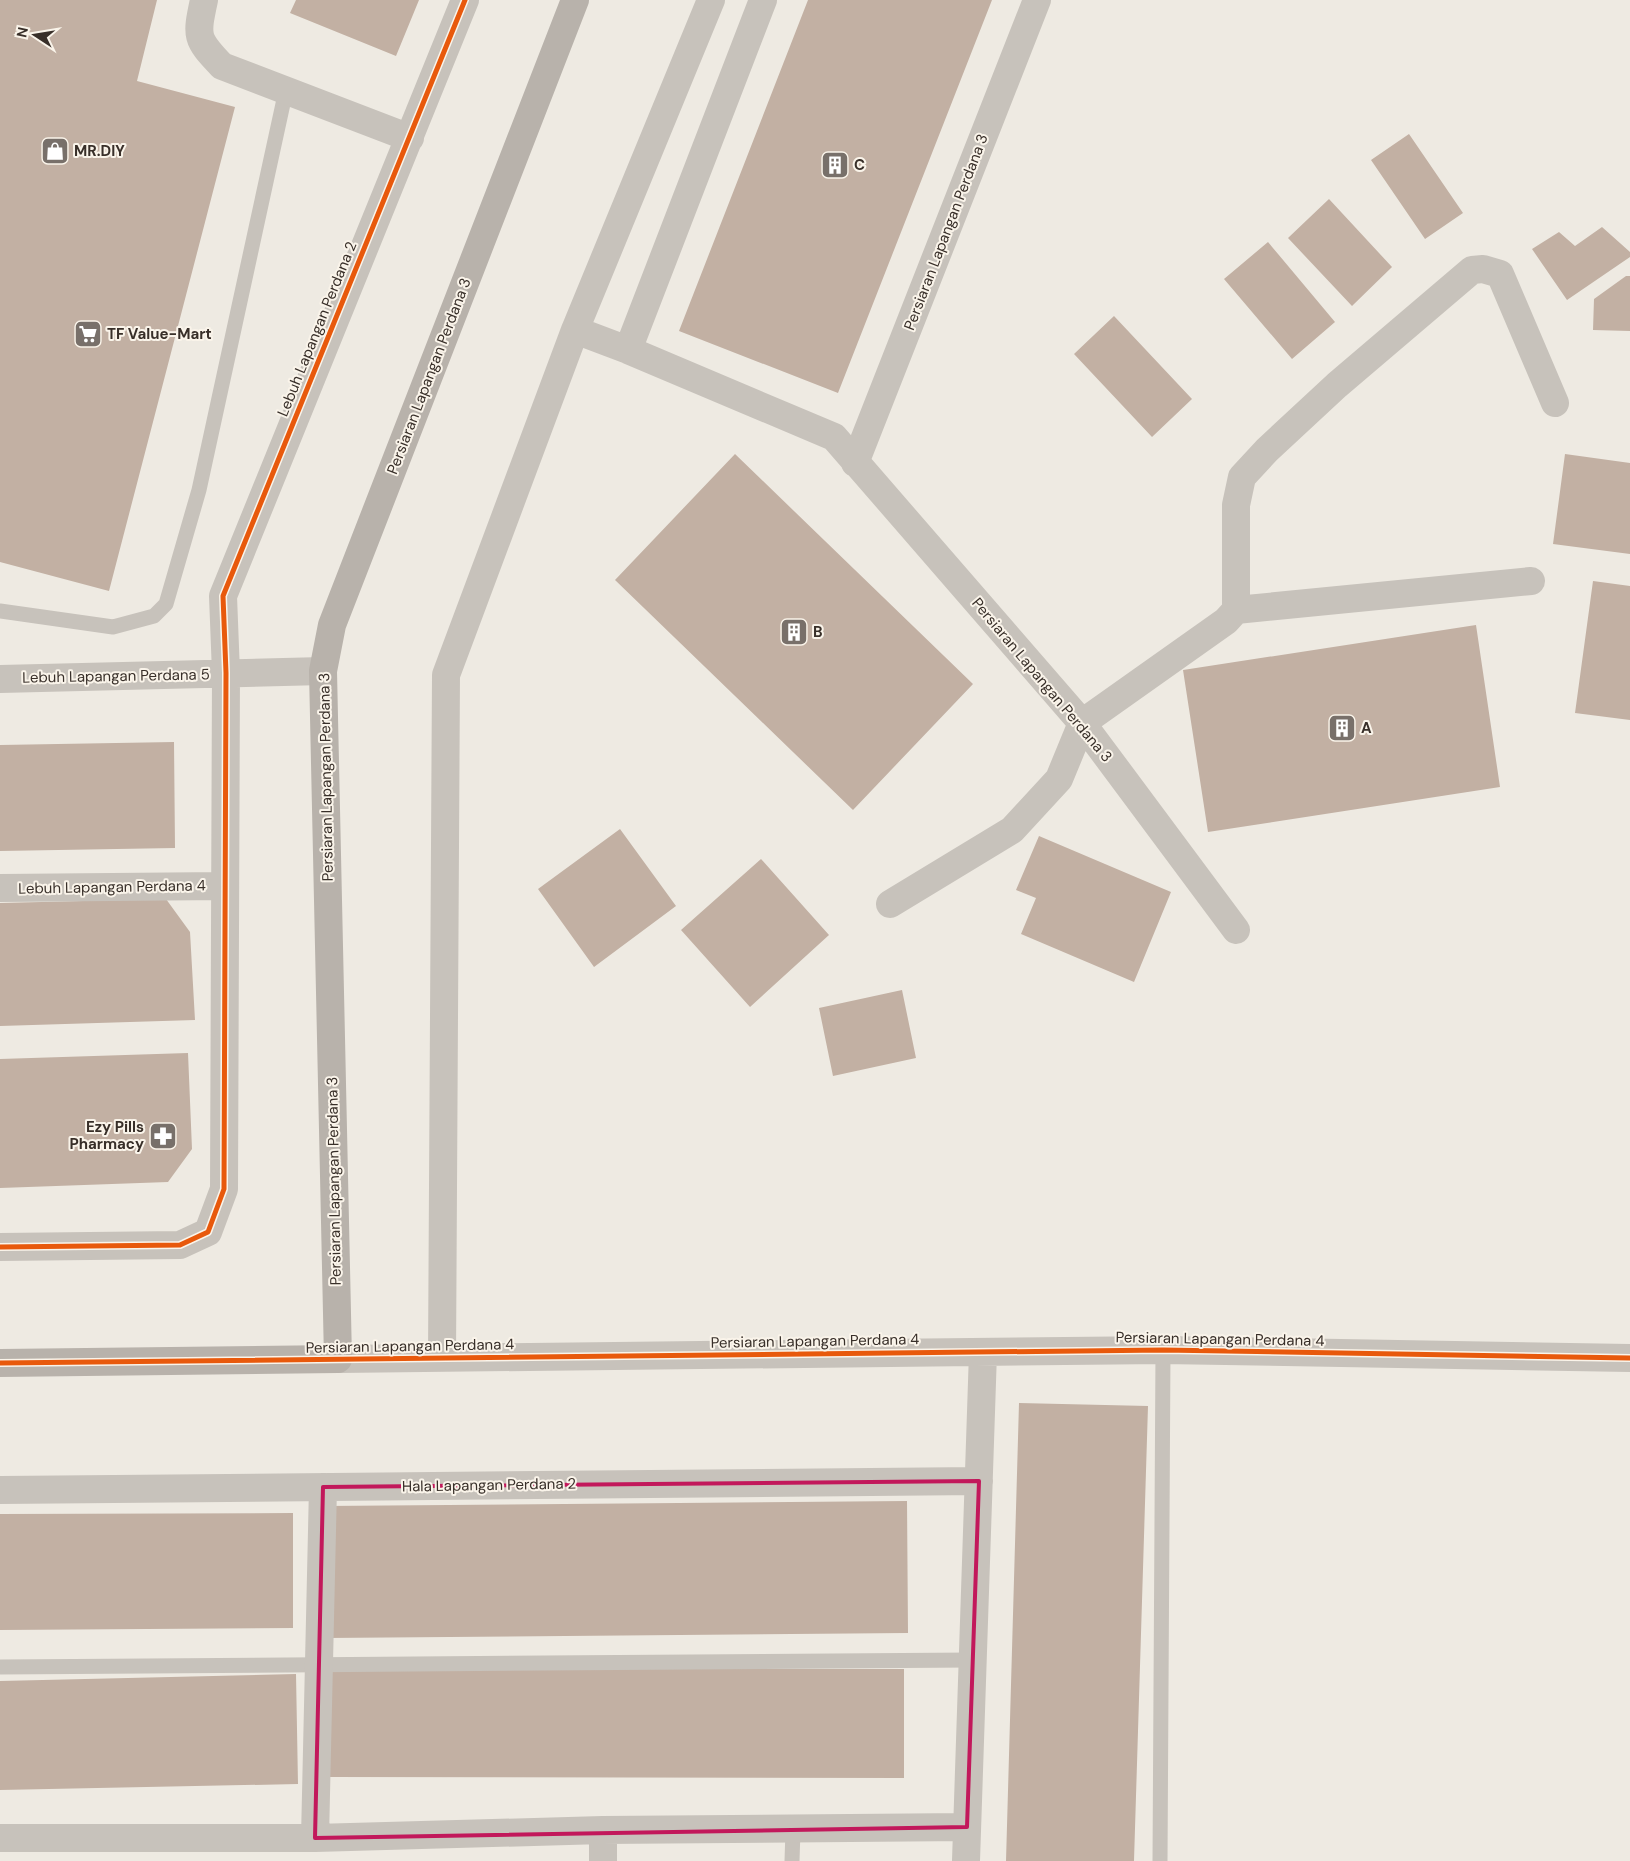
<svg xmlns="http://www.w3.org/2000/svg" width="1630" height="1861" font-family="'DM Sans',sans-serif">
	<style>
		.building { fill: #c2b0a3 }
		.lines { fill: none; stroke-linecap: round; stroke-linejoin: round }
		.lane { stroke: #c7c2bb; stroke-width: 15 }
		.street { stroke: #c7c2bb; stroke-width: 28 }
		.secondary { stroke: #b8b2ab; stroke-width: 28 }
		.cycleway-casing { stroke: #faf4ea; stroke-width: 8 }
		.cycleway { stroke: #e8590c; stroke-width: 5 }
		.marked { fill: none; stroke: #c2185b; stroke-width: 4; stroke-linejoin: round }
		.labels { text-anchor: middle; stroke-width: 4; stroke-linejoin: round; paint-order: stroke }
		.poi-label { font-size: 15px; font-weight: bold; fill: #382f29; stroke: #faf4ea; text-anchor: start }
		.street-label { font-size: 15px; fill: #382f29; stroke: #faf4ea }
	</style>
	<rect width="100%" height="100%" fill="#eeeae2"/>
	<path class="building" d="M 0,0 L 157,0 L 137,81 L 235,107 L 109,591 L 0,562 Z
		M 296,0 L 419,0 L 396,56 L 290,13 Z
		M 808,0 L 992,0 L 838,393 L 679,331 Z
		M 1409,134 L 1463,213 L 1425,239 L 1371,160 Z
		M 1329,199 L 1392,267 L 1352,306 L 1288,238 Z
		M 1602,227 L 1630,252 L 1630,257 L 1567,300 L 1532,249 L 1559,232 L 1575,246 Z
		M 1268,242 L 1335,322 L 1292,359 L 1224,279 Z
		M 1626,276 L 1630,276 L 1630,331 L 1593,330 L 1594,299 Z
		M 1114,316 L 1192,399 L 1152,437 L 1074,354 Z
		M 735,454 L 973,684 L 853,810 L 615,580 Z
		M 1565,454 L 1630,463 L 1630,554 L 1553,544 Z
		M 1593,581 L 1630,586 L 1630,720 L 1575,713 Z
		M 1476,625 L 1500,787 L 1208,832 L 1183,670 Z
		M 174,742 L 175,848 L 0,851 L 0,745 Z
		M 620,829 L 676,906 L 594,967 L 538,889 Z
		M 1039,836 L 1171,892 L 1134,982 L 1021,934 L 1036,898 L 1016,890 Z
		M 761,859 L 829,935 L 750,1007 L 681,930 Z
		M 166,899 L 190,932 L 195,1020 L 0,1026 L 0,903 Z
		M 902,990 L 916,1058 L 833,1076 L 819,1008 Z
		M 188,1053 L 192,1149 L 168,1182 L 0,1188 L 0,1059 Z
		M 1019,1403 L 1148,1406 L 1134,1861 L 1006,1861 Z
		M 907,1501 L 908,1633 L 326,1638 L 325,1506 Z
		M 293,1513 L 293,1628 L 0,1630 L 0,1514 Z
		M 328,1669 L 904,1669 L 904,1778 L 328,1777 Z
		M 296,1674 L 298,1784 L 0,1790 L 0,1681 Z"/>
	<g class="lines">
		<path class="lane" d="M 0,611 L 113,627 L 154,616 L 166,604 L 199,490 L 286,90
			M 0,1667 L 972,1660
			M 792,1861 L 793,1830
			M 1160,1861 L 1163,1350"/>
		<path class="street" d="M 204,0 C 196,37 196,39 222,66 L 410,138
			M 575,330 L 628,350 L 834,437 L 1082,723 L 1236,930
			M 628,350 L 763,0
			M 855,463 L 1037,0
			M 1236,610 L 1236,505 L 1242,477 L 1267,450 L 1337,385 L 1472,270 L 1483,269 L 1500,274 L 1555,403
			M 0,679 L 323,671
			M 0,888 L 224,886
			M 890,904 L 1012,830 L 1059,779 L 1082,723 L 1226,621 L 1236,610 L 1531,581
			M 0,1247 L 180,1245 L 208,1232 L 224,1189 L 226,673 L 223,596 L 465,0
			M 442,1358 L 446,675 L 575,330 L 711,0
			M 338,1359 L 1163,1350 L 1630,1358
			M 0,1490 L 979,1481
			M 0,1838 L 315,1838 L 603,1830 L 967,1827
			M 315,1838 L 323,1487
			M 603,1861 L 603,1830
			M 966,1861 L 983,1352"/>
		<path class="secondary" d="M 0,1363 L 338,1359 L 323,671 L 332,625 L 575,0"/>
		<g class="cycleway-casing">
			<path id="cycleway" d="M 0,1247 L 180,1245 L 208,1232 L 224,1189 L 226,673 L 223,596 L 465,0
				M 0,1363 L 1163,1350 L 1630,1358"/>
		</g>
		<use href="#cycleway" class="cycleway"/>
	</g>
	<path class="marked" d="M 979,1481 L 967,1827 L 315,1838 L 323,1487 Z"/>
	<defs>
		<g id="shop-square" transform="scale(1.4375)"><rect x="-9" y="-9" width="18" height="18" rx="4" fill="#78706a" stroke="#faf4ea"/><path d="M-5-2.5h2.3a2.7 3.5 0 0 1 5.4 0H5L5.5 6h-11ZM-1.5-2.5h3a1.5 2.3 0 0 0-3 0Z" fill="#fff"/></g>
		<g id="building-square" transform="scale(1.4375)"><rect x="-9" y="-9" width="18" height="18" rx="4" fill="#78706a" stroke="#faf4ea"/><path d="M-4-6H4V6H1V3H-1V6H-4ZM-2.5-4.3h1.7v1.8h-1.7ZM.8-4.3h1.7v1.8H.8ZM-2.5-1h1.7V.8h-1.7ZM.8-1h1.7V.8H.8Z" fill="#fff"/></g>
		<g id="supermarket-square" transform="scale(1.4375)"><rect x="-9" y="-9" width="18" height="18" rx="4" fill="#78706a" stroke="#faf4ea"/><path d="M-6-5.5h2.5l.6 2H6L4.5 2H-2.5L-4.4-4H-6ZM-1.5 3.2a1.3 1.3 0 1 0 .1 0ZM3 3.2a1.3 1.3 0 1 0 .1 0Z" fill="#fff"/></g>
		<g id="pharmacy-square" transform="scale(1.4375)"><rect x="-9" y="-9" width="18" height="18" rx="4" fill="#78706a" stroke="#faf4ea"/><path d="M-2-6h4v4h4v4h-4v4h-4v-4h-4v-4h4Z" fill="#fff"/></g>
	</defs>
	<g fill-rule="evenodd">
		<use href="#shop-square" x="55" y="151"/>
		<use href="#building-square" x="835" y="165"/>
		<use href="#supermarket-square" x="88" y="334"/>
		<use href="#building-square" x="794" y="632"/>
		<use href="#building-square" x="1342" y="728"/>
		<use href="#pharmacy-square" x="163" y="1136"/>
	</g>
	<g class="labels">
		<g class="poi-label">
			<text x="74" y="156">MR.DIY</text>
			<text x="854" y="170">C</text>
			<text x="107" y="339">TF Value-Mart</text>
			<text x="813" y="637">B</text>
			<text x="1361" y="733">A</text>
			<text x="144" y="1132" text-anchor="end">Ezy Pills<tspan x="144" dy="17">Pharmacy</tspan></text>
		</g>
		<g class="street-label">
			<text transform="translate(946 232) rotate(-69)" y="5">Persiaran Lapangan Perdana 3</text>
			<text transform="translate(317 329) rotate(-68)" y="5">Lebuh Lapangan Perdana 2</text>
			<text transform="translate(429 376) rotate(-69)" y="5">Persiaran Lapangan Perdana 3</text>
			<text transform="translate(116 676) rotate(-1)" y="5">Lebuh Lapangan Perdana 5</text>
			<text transform="translate(1042 680) rotate(50)" y="5">Persiaran Lapangan Perdana 3</text>
			<text transform="translate(326 777) rotate(-91)" y="5">Persiaran Lapangan Perdana 3</text>
			<text transform="translate(112 887) rotate(-1)" y="5">Lebuh Lapangan Perdana 4</text>
			<text transform="translate(334 1181) rotate(-91)" y="5">Persiaran Lapangan Perdana 3</text>
			<text transform="translate(1220 1339) rotate(1)" y="5">Persiaran Lapangan Perdana 4</text>
			<text transform="translate(815 1341) rotate(-1)" y="5">Persiaran Lapangan Perdana 4</text>
			<text transform="translate(410 1346) rotate(-1)" y="5">Persiaran Lapangan Perdana 4</text>
			<text transform="translate(489 1485) rotate(-1)" y="5">Hala Lapangan Perdana 2</text>
		</g>
	</g>
	<g transform="translate(35 35) rotate(282)" stroke="#faf4ea" stroke-width="4" paint-order="stroke">
	<path d="M0-4L9 19L0 12L-9 19Z" fill="#382f29"/>
	<text y="-8" font-size="14" font-weight="bold" text-anchor="middle" fill="#382f29">N</text>
	</g>
</svg>
